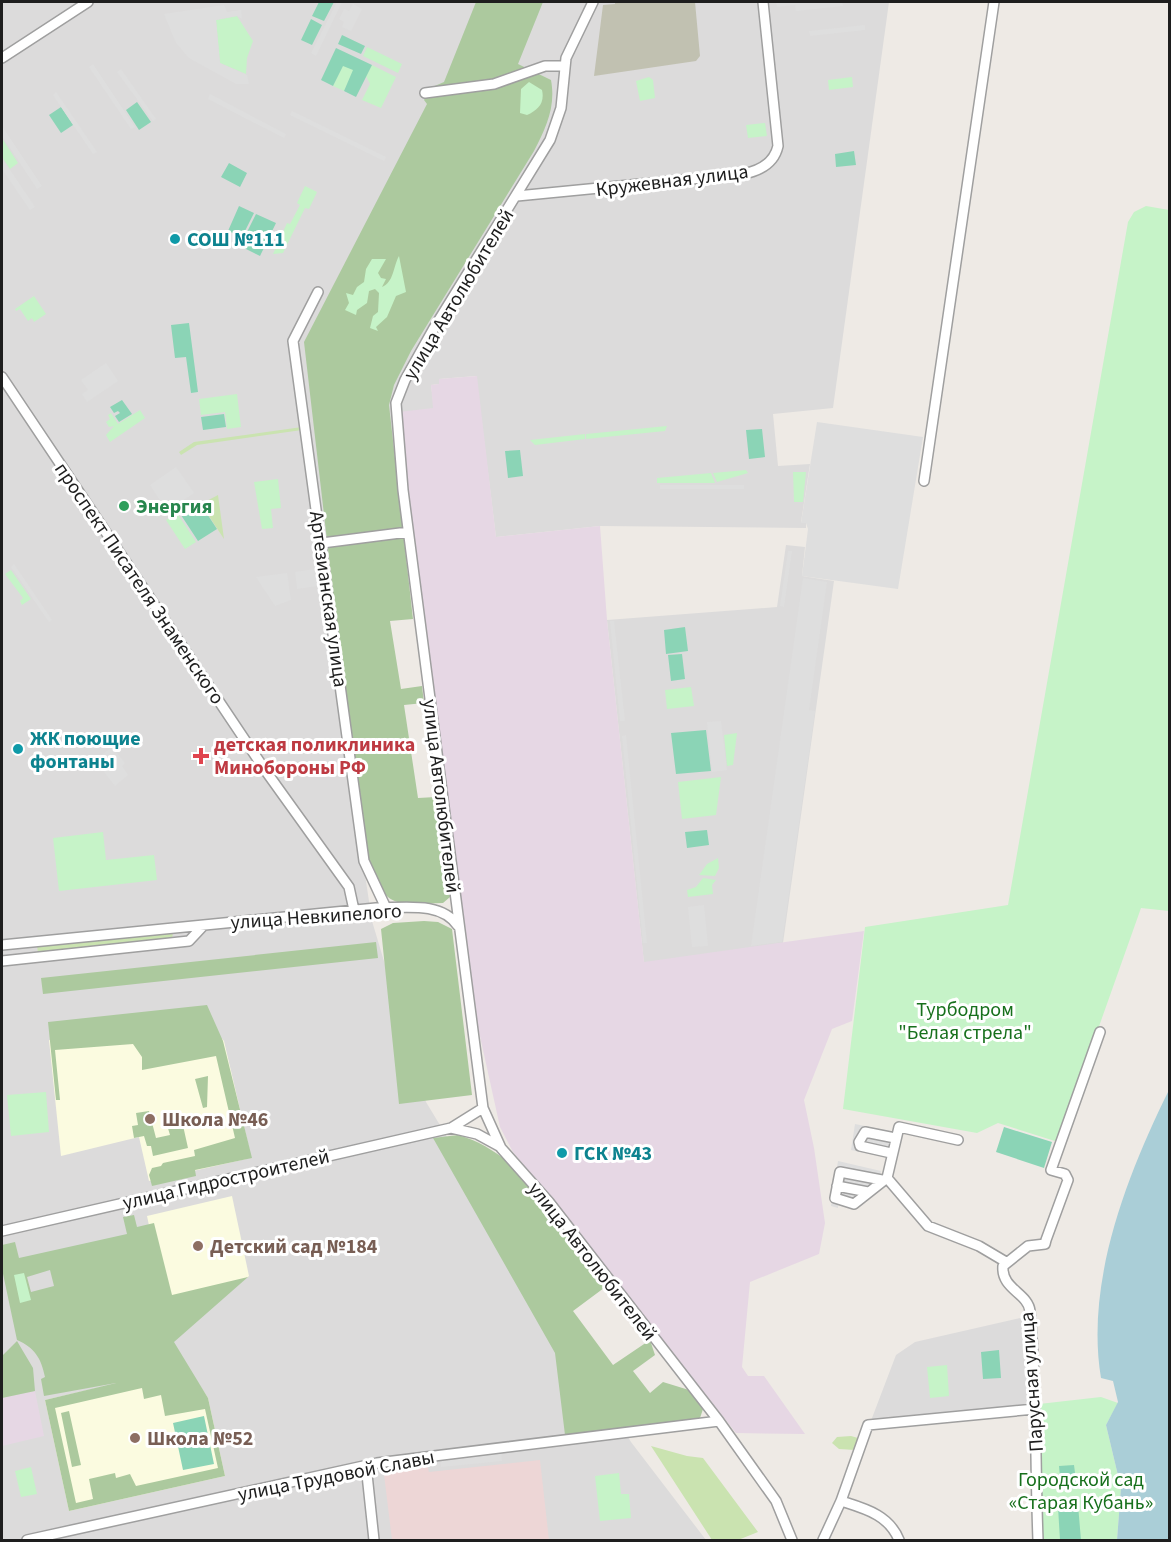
<svg xmlns="http://www.w3.org/2000/svg" width="1171" height="1542" font-family="'Source Sans 3',sans-serif">
	<style>
		.residential { fill: #dcdbdb }
		.commercial { fill: #edd6d6 }
		.industrial { fill: #e6d7e4 }
		.education { fill: #fbfbe0 }
		.construction { fill: #c1c1b1 }
		.grass { fill: #cae3b0 }
		.forest { fill: #acc99e; fill-rule: evenodd }
		.park { fill: #c6f3c8 }
		.pitch { fill: #8bd4b6 }
		.parking { fill: #dedede }
		.water { fill: #aaced7 }
		.lines { fill: none; stroke-linecap: round; stroke-linejoin: round }
		.minor-casing { stroke: #9f9f9f; stroke-width: 12 }
		.minor { stroke: #fff; stroke-width: 9 }
		.culture-dot { fill: #0f9aa8; stroke: #fff; stroke-width: 2 }
		.leisure-dot { fill: #2e9e5b; stroke: #fff; stroke-width: 2 }
		.health-dot { fill: #e0444e; stroke: #fff; stroke-width: 2 }
		.education-dot { fill: #8d6e63; stroke: #fff; stroke-width: 2 }
		.labels { text-anchor: middle; stroke-width: 6; stroke-linejoin: round; paint-order: stroke }
		.street-label { font-size: 20px; fill: #1e1e1e; stroke: #fff }
		.culture-label { font-size: 20px; font-weight: bold; fill: #0d838f; stroke: #fff; text-anchor: start }
		.leisure-label { font-size: 20px; font-weight: bold; fill: #27864d; stroke: #fff; text-anchor: start }
		.health-label { font-size: 20px; font-weight: bold; fill: #be3a42; stroke: #fff; text-anchor: start }
		.park-label { font-size: 20px; fill: #17701c; stroke: #fff }
		.education-label { font-size: 20px; font-weight: bold; fill: #785e54; stroke: #fff; text-anchor: start }
	</style>
	<rect width="100%" height="100%" fill="#eeeae5"/>
	<path class="residential" d="M 2,2 L 889,2 L 833,408 L 773,414 L 778,466 L 810,464 L 801,522 L 806,523 L 806,528 L 600,526 L 496,537 L 476,376 L 439,379 L 439,384 L 431,385 L 434,408 L 414,545 L 317,557 L 372,921 L 426,1102 L 631,1442 L 706,1540 L 2,1540 Z
		M 786,545 L 805,547 L 802,576 L 834,581 L 783,943 L 644,963 L 607,620 L 777,607 Z
		M 1020,1318 L 1026,1319 L 1032,1404 L 1028,1408 L 874,1421 L 872,1418 L 896,1355 L 915,1342 Z"/>
	<path class="commercial" d="M 540,1460 L 549,1540 L 392,1540 L 383,1466 L 426,1461 L 429,1472 Z"/>
	<path class="industrial" d="M 477,376 L 496,537 L 600,526 L 607,620 L 644,962 L 864,931 L 852,1021 L 832,1029 L 804,1100 L 814,1148 L 825,1223 L 819,1254 L 750,1282 L 742,1367 L 748,1376 L 764,1376 L 805,1434 L 736,1433 L 513,1152 L 500,1127 L 470,991 L 399,420 L 399,412 L 433,408 L 431,385 L 439,384 L 439,379 Z
		M 35,1391 L 44,1436 L 2,1446 L 2,1398 Z"/>
	<path class="education" d="M 209,1023 L 224,1041 L 250,1152 L 245,1153 L 246,1159 L 149,1181 L 139,1137 L 61,1156 L 49,1040 Z
		M 232,1196 L 249,1276 L 210,1307 L 168,1317 L 147,1216 Z
		M 188,1367 L 208,1398 L 225,1476 L 69,1511 L 45,1400 Z"/>
	<path class="construction" d="M 615,2 L 695,2 L 700,56 L 696,61 L 594,76 L 603,5 L 615,4 Z"/>
	<path class="grass" d="M 302,427 L 302,430 L 197,445 L 181,455 L 179,452 L 194,442 Z
		M 218,495 L 224,539 L 201,504 Z
		M 173,932 L 172,939 L 38,953 L 37,945 Z
		M 851,1436 L 858,1438 L 855,1450 L 839,1449 L 832,1443 L 837,1437 Z
		M 651,1446 L 687,1456 L 703,1458 L 758,1532 L 738,1540 L 712,1540 Z"/>
	<path class="forest" d="M 476,2 L 543,2 L 518,64 L 551,80 C 556,107 546,128 534,151 L 411,351 L 394,385 L 389,405 L 413,619 L 390,621 L 401,689 L 422,686 L 424,703 L 404,705 L 418,798 L 436,797 L 450,897 L 443,903 C 381,905 390,906 363,851 L 304,342 L 427,104 L 424,100 L 430,88 L 444,82 Z
		M 424,921 L 438,922 L 452,929 L 472,1095 L 399,1104 L 381,929 L 393,923 Z
		M 376,942 L 378,958 L 43,994 L 41,978 Z
		M 207,1005 L 223,1041 L 252,1158 L 195,1170 L 196,1176 L 152,1186 L 149,1175 L 152,1168 L 161,1166 L 163,1163 L 195,1156 L 194,1150 L 235,1138 L 216,1056 L 142,1070 L 142,1057 L 133,1044 L 55,1050 L 60,1100 L 56,1100 L 48,1022 Z
		M 208,1076 L 207,1107 L 203,1108 L 195,1079 Z
		M 149,1111 L 156,1138 L 170,1135 L 167,1125 L 182,1121 L 188,1148 L 153,1156 L 151,1146 L 147,1146 L 144,1136 L 134,1138 L 132,1126 L 138,1125 L 136,1113 Z
		M 458,1135 C 524,1153 568,1232 608,1285 L 573,1311 L 613,1365 L 650,1340 L 655,1355 L 633,1371 L 650,1393 L 663,1382 L 689,1390 L 703,1409 L 700,1418 L 693,1422 L 565,1435 L 555,1353 L 433,1138 Z
		M 134,1215 L 137,1227 L 154,1223 L 172,1295 L 248,1277 L 174,1342 L 208,1398 L 225,1476 L 69,1511 L 45,1400 L 116,1383 L 44,1396 L 41,1379 L 45,1377 C 41,1358 35,1348 17,1340 L 2,1269 L 2,1245 L 15,1242 L 19,1258 L 127,1234 L 123,1217 ZM 50,1270 L 54,1286 L 31,1292 L 27,1277 ZM 142,1388 L 144,1399 L 161,1395 L 165,1416 L 205,1409 L 218,1468 L 136,1486 L 130,1474 L 116,1478 L 115,1473 L 89,1479 L 93,1499 L 76,1503 L 55,1408 Z
		M 17,1341 L 33,1368 L 35,1391 L 2,1398 L 2,1356 Z
		M 69,1411 L 81,1465 L 72,1467 L 61,1413 Z"/>
	<path class="park" d="M 237,16 L 253,41 L 247,58 L 246,74 L 220,63 L 216,20 Z
		M 367,47 L 402,64 L 398,73 L 363,56 Z
		M 343,65 L 354,70 L 344,91 L 333,86 Z
		M 372,65 L 396,77 L 381,108 L 362,100 L 370,84 L 366,76 Z
		M 649,77 L 653,80 L 655,98 L 640,101 L 636,81 Z
		M 852,77 L 853,87 L 829,90 L 828,80 Z
		M 529,82 L 542,90 C 545,103 538,110 527,115 L 520,113 L 521,89 Z
		M 765,123 L 767,136 L 748,138 L 746,125 Z
		M 2,138 L 18,163 L 10,169 L 2,157 Z
		M 305,186 L 317,192 L 309,209 L 305,208 L 283,253 L 273,254 L 287,223 L 290,224 L 300,205 L 297,203 Z
		M 1146,206 L 1169,210 L 1169,911 L 1141,908 L 1058,1142 L 998,1123 L 977,1133 L 843,1109 L 865,927 L 1008,905 L 1128,222 L 1134,212 Z
		M 399,256 L 406,292 L 396,296 L 387,317 L 376,327 L 378,331 L 370,328 L 373,316 L 378,312 L 379,293 L 375,289 L 369,291 L 367,303 L 357,310 L 356,315 L 345,310 L 349,303 L 346,293 L 353,295 L 357,287 L 364,282 L 366,269 L 372,259 L 386,259 L 378,273 L 381,278 L 386,279 L 382,287 C 394,282 393,267 399,256 Z
		M 34,296 L 46,314 L 34,322 L 32,318 L 28,321 L 20,309 L 16,311 L 15,309 Z
		M 237,394 L 241,427 L 227,429 L 225,412 L 201,415 L 199,399 Z
		M 140,410 L 145,418 L 110,442 L 106,435 L 114,426 L 109,427 L 106,422 L 110,419 L 108,415 L 111,413 L 118,424 Z
		M 667,426 L 665,431 L 586,439 L 586,434 Z
		M 585,434 L 585,439 L 535,445 L 530,440 Z
		M 746,470 L 748,473 L 717,482 L 713,473 Z
		M 793,472 L 806,472 L 803,502 L 794,502 Z
		M 711,473 L 715,483 L 657,483 L 657,478 Z
		M 278,479 L 281,508 L 271,509 L 273,528 L 262,529 L 254,482 Z
		M 177,513 L 196,542 L 185,549 L 166,520 Z
		M 11,570 L 31,599 L 22,605 L 20,601 L 23,598 L 5,574 Z
		M 691,687 L 694,706 L 667,709 L 665,690 Z
		M 737,733 L 733,765 L 727,766 L 724,735 Z
		M 721,777 L 716,815 L 682,819 L 678,782 Z
		M 103,832 L 106,860 L 154,855 L 157,880 L 59,891 L 53,838 Z
		M 718,858 L 719,868 L 715,876 L 699,875 L 707,864 Z
		M 703,878 L 716,880 L 712,885 L 713,894 L 688,897 L 687,890 L 696,887 Z
		M 46,1092 L 49,1132 L 11,1136 L 7,1095 Z
		M 24,1273 L 31,1300 L 20,1303 L 14,1275 Z
		M 947,1365 L 949,1396 L 930,1398 L 927,1367 Z
		M 1101,1397 L 1118,1403 L 1106,1425 L 1121,1488 L 1117,1540 L 1040,1540 L 1039,1404 Z
		M 31,1467 L 37,1494 L 21,1497 L 15,1471 Z
		M 619,1473 L 621,1494 L 629,1494 L 631,1518 L 600,1521 L 595,1476 Z"/>
	<path class="pitch" d="M 319,2 L 334,2 L 324,21 L 312,16 Z
		M 311,19 L 322,25 L 312,45 L 301,40 Z
		M 342,35 L 365,46 L 361,54 L 338,44 Z
		M 336,48 L 372,65 L 356,97 L 344,91 L 353,70 L 343,66 L 333,86 L 321,80 Z
		M 137,102 L 151,122 L 139,130 L 126,110 Z
		M 61,107 L 73,125 L 61,133 L 49,115 Z
		M 854,151 L 856,165 L 836,167 L 835,154 Z
		M 229,163 L 247,173 L 240,187 L 221,177 Z
		M 239,206 L 254,213 L 242,237 L 228,231 Z
		M 256,214 L 276,223 L 260,256 L 240,246 Z
		M 189,323 L 198,392 L 191,393 L 186,357 L 175,358 L 171,325 Z
		M 122,400 L 132,414 L 119,422 L 115,416 L 120,413 L 118,411 L 114,413 L 110,407 Z
		M 224,414 L 226,427 L 203,430 L 201,417 Z
		M 762,429 L 765,457 L 749,459 L 746,430 Z
		M 520,450 L 523,476 L 508,478 L 505,451 Z
		M 198,500 L 217,529 L 198,541 L 179,512 Z
		M 685,627 L 688,651 L 666,654 L 664,630 Z
		M 682,654 L 685,679 L 671,681 L 668,655 Z
		M 706,730 L 711,771 L 676,774 L 671,733 Z
		M 707,830 L 709,845 L 687,848 L 685,832 Z
		M 1004,1127 L 1052,1142 L 1044,1168 L 996,1152 Z
		M 999,1350 L 1001,1378 L 983,1379 L 981,1352 Z
		M 204,1416 L 214,1464 L 183,1470 L 173,1423 Z
		M 1074,1465 L 1077,1488 L 1061,1489 L 1059,1466 Z
		M 1078,1505 L 1081,1540 L 1060,1540 L 1058,1507 Z"/>
	<path class="parking" d="M 337,2 L 342,2 L 316,56 L 311,53 Z
		M 776,2 L 842,2 L 843,6 L 796,11 L 795,5 L 777,7 Z
		M 353,4 L 362,9 L 351,31 L 342,27 L 344,22 L 339,19 L 344,9 L 349,11 Z
		M 224,5 L 227,12 L 241,10 L 242,19 L 237,16 L 216,20 L 220,63 L 247,75 L 249,84 L 236,84 L 189,58 L 176,43 L 164,14 Z
		M 865,25 L 865,30 L 810,36 L 809,31 Z
		M 93,64 L 135,127 L 131,129 L 89,67 Z
		M 121,69 L 156,119 L 153,121 L 117,72 Z
		M 56,92 L 97,152 L 93,154 L 53,95 Z
		M 210,94 L 286,134 L 284,138 L 208,99 Z
		M 292,111 L 386,157 L 384,161 L 290,115 Z
		M 2,126 L 42,186 L 37,189 L 2,136 Z
		M 2,158 L 35,207 L 30,210 L 2,169 Z
		M 106,363 L 118,381 L 87,402 L 82,394 L 88,390 L 81,380 Z
		M 817,422 L 923,437 L 898,589 L 802,576 L 808,529 L 806,523 L 801,523 Z
		M 176,467 L 194,493 L 157,518 L 151,509 L 161,502 L 150,485 Z
		M 660,485 L 744,485 L 744,489 L 660,489 Z
		M 788,551 L 792,551 L 784,607 L 780,606 Z
		M 14,564 L 52,620 L 49,622 L 11,567 Z
		M 315,569 L 317,586 L 297,589 L 295,572 Z
		M 287,573 L 291,600 L 275,606 L 256,577 Z
		M 803,578 L 827,582 L 809,710 L 815,711 L 782,942 L 751,946 Z
		M 610,621 L 614,621 L 625,721 L 620,721 Z
		M 721,721 L 727,770 L 712,772 L 707,722 Z
		M 626,735 L 647,943 L 643,943 L 622,736 Z
		M 112,747 L 125,763 L 122,766 L 128,775 L 115,786 L 95,760 Z
		M 704,905 L 708,946 L 692,947 L 688,907 Z
		M 855,1124 L 895,1132 L 889,1158 L 851,1150 Z
		M 838,1161 L 881,1171 L 877,1187 L 856,1206 L 838,1203 L 838,1208 L 831,1206 Z
		M 501,1450 L 502,1461 L 441,1467 L 440,1455 Z"/>
	<path class="water" d="M 1169,1090 L 1169,1540 L 1117,1540 L 1121,1488 L 1106,1425 L 1118,1402 L 1113,1381 L 1101,1378 C 1085,1282 1127,1175 1169,1090 Z"/>
	<g class="lines">
		<g class="minor-casing">
			<path id="minor" d="M 593,2 L 566,58 L 561,108 L 550,140 L 434,328 L 405,380 L 396,403 L 403,490 L 483,1108 L 501,1148 L 549,1202 L 719,1421 L 776,1501 L 792,1540
				M 2,58 L 88,2
				M 425,93 L 494,84 L 545,66 L 564,66
				M 517,196 L 743,174 C 759,171 774,164 778,146 L 763,2
				M 318,292 L 293,341 L 364,861 L 386,908
				M 2,377 L 265,770 L 349,887 L 354,910
				M 924,481 L 994,2
				M 322,543 L 408,532
				M 2,945 L 376,908 C 404,908 441,901 458,926
				M 2,961 L 189,941 L 204,925
				M 451,1128 L 477,1134 L 499,1146
				M 891,1153 L 860,1146 L 859,1142 L 865,1132 L 895,1138
				M 887,1178 L 899,1127 L 958,1140
				M 882,1180 L 840,1172 L 835,1198 L 854,1204 L 887,1178 L 928,1226 L 979,1246 L 1006,1262
				M 837,1186 L 868,1192
				M 2,1231 L 451,1128 L 483,1108
				M 366,1465 L 374,1540
				M 841,1501 C 866,1509 889,1515 899,1540
				M 27,1540 L 377,1463 L 719,1421
				M 823,1540 L 841,1501 L 868,1425 L 1035,1409
				M 1038,1540 C 1035,1464 1037,1387 1030,1311 C 1028,1293 1001,1289 1003,1266 L 1028,1246 L 1045,1244 L 1046,1240 L 1068,1180 L 1065,1174 L 1051,1170 L 1100,1032"/>
		</g>
		<use href="#minor" class="minor"/>
	</g>
	<g class="culture-dot">
		<circle cx="175" cy="239" r="6"/>
		<circle cx="18" cy="749" r="6"/>
		<circle cx="562" cy="1153" r="6"/>
	</g>
	<circle class="leisure-dot" cx="124" cy="506" r="6"/>
	<path class="health-dot" d="M198 747h6v6h6v6h-6v6h-6v-6h-6v-6h6z"/>
	<g class="education-dot">
		<circle cx="150" cy="1119" r="6"/>
		<circle cx="198" cy="1246" r="6"/>
		<circle cx="135" cy="1438" r="6"/>
	</g>
	<g class="labels">
		<g class="street-label">
			<text transform="translate(672 180) rotate(-7)" y="7">Кружевная улица</text>
			<text transform="translate(458 294) rotate(-59)" y="7">улица Автолюбителей</text>
			<text transform="translate(140 583) rotate(56)" y="7">проспект Писателя Знаменского</text>
			<text transform="translate(329 599) rotate(82)" y="7">Артезианская улица</text>
			<text transform="translate(442 796) rotate(83)" y="7">улица Автолюбителей</text>
			<text transform="translate(316 916) rotate(-4)" y="7">улица Невкипелого</text>
			<text transform="translate(226 1179) rotate(-13)" y="7">улица Гидростроителей</text>
			<text transform="translate(593 1261) rotate(52)" y="7">улица Автолюбителей</text>
			<text transform="translate(1031 1382) rotate(-94)" y="7">Парусная улица</text>
			<text transform="translate(336 1475) rotate(-11)" y="7">улица Трудовой Славы</text>
		</g>
		<g class="culture-label">
			<text x="187" y="246">СОШ №111</text>
			<text x="30" y="745">ЖК поющие<tspan x="30" dy="23">фонтаны</tspan></text>
			<text x="574" y="1160">ГСК №43</text>
		</g>
		<g class="leisure-label">
			<text x="136" y="513">Энергия</text>
		</g>
		<g class="health-label">
			<text x="214" y="751">детская поликлиника<tspan x="214" dy="23">Минобороны РФ</tspan></text>
		</g>
		<g class="park-label">
			<text x="965" y="1016">Турбодром<tspan x="965" dy="23">"Белая стрела"</tspan></text>
			<text x="1081" y="1486">Городской сад<tspan x="1081" dy="23">«Старая Кубань»</tspan></text>
		</g>
		<g class="education-label">
			<text x="162" y="1126">Школа №46</text>
			<text x="210" y="1253">Детский сад №184</text>
			<text x="147" y="1445">Школа №52</text>
		</g>
	</g>
	<rect width="1171" height="1542" fill="none" stroke="#1e1e1e" stroke-width="6"/>
</svg>
